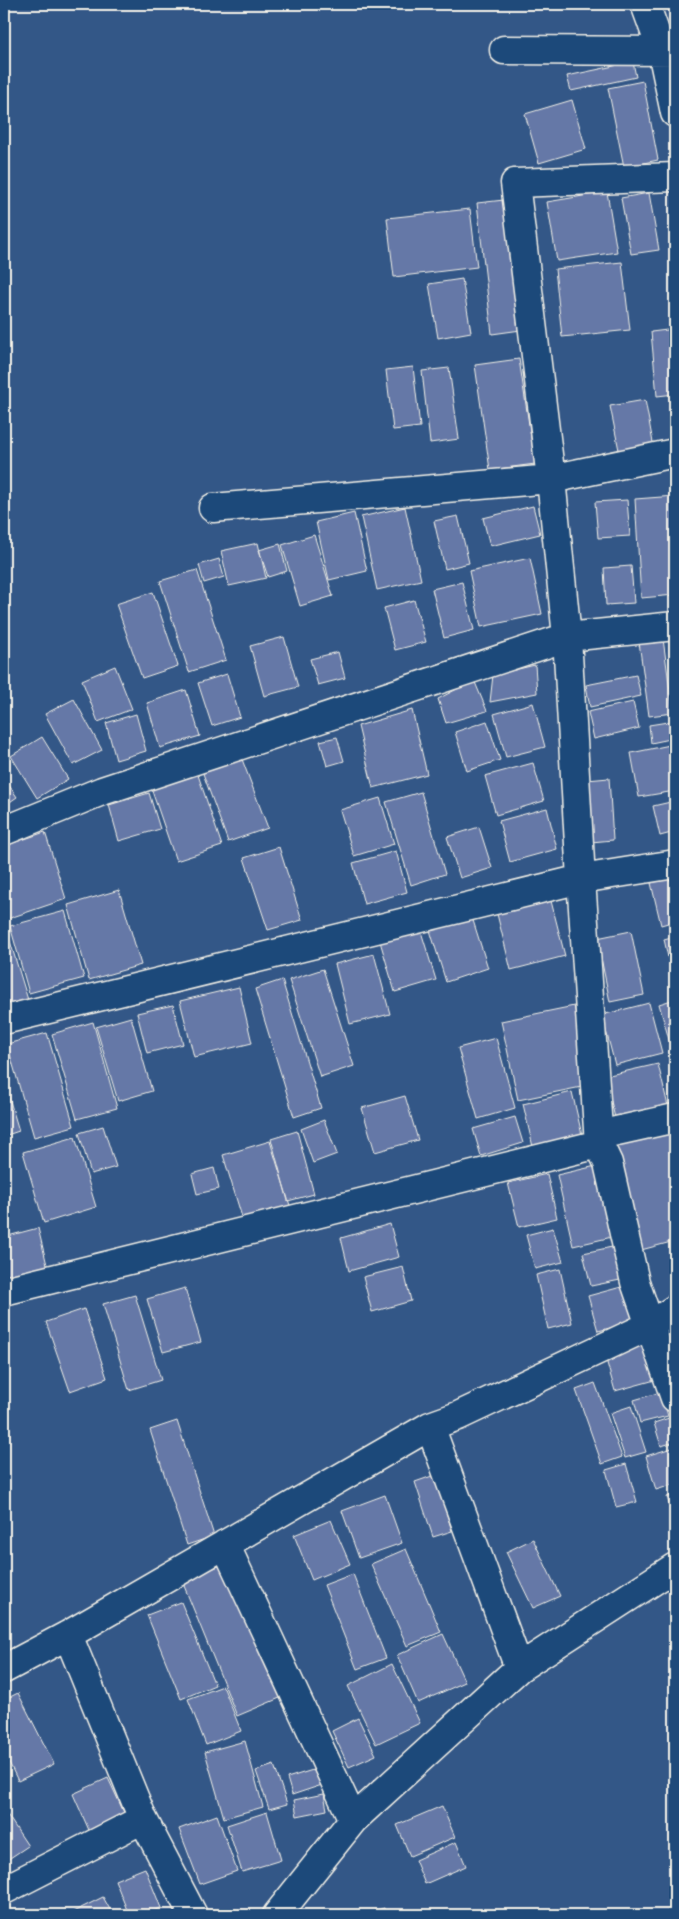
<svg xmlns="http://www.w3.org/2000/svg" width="679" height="1919" font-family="Sriracha,sans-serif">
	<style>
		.building { fill: #6578a7; stroke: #f4f1e8 }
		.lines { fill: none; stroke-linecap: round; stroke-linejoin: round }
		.minor-casing { stroke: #f4f1e8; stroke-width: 31 }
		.minor { stroke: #1f4a7a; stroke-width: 28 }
	</style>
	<rect width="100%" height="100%" fill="#335787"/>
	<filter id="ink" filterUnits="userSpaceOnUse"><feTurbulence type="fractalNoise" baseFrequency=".02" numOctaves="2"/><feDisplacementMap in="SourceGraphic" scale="10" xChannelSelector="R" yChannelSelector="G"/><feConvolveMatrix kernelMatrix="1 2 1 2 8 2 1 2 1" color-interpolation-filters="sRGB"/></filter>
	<g filter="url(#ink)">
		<path class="building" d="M 633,62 L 636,77 L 571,91 L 567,76 Z
			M 643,81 L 658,160 L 624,167 L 608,88 Z
			M 572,100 L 586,149 L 539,163 L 525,114 Z
			M 607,192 L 617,252 L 557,261 L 547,202 Z
			M 649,193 L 659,250 L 631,254 L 621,198 Z
			M 513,199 L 528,329 L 492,334 L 477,203 Z
			M 470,209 L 477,267 L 394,277 L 387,218 Z
			M 622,262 L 630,330 L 562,337 L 555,269 Z
			M 462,279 L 471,332 L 438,338 L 429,284 Z
			M 675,329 L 675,394 L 657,396 L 651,332 Z
			M 519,359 L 535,464 L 490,470 L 475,365 Z
			M 413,367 L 420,427 L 393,430 L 386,370 Z
			M 449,368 L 459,439 L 430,443 L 422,371 Z
			M 645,400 L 654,448 L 620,455 L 610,406 Z
			M 675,496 L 675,595 L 641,598 L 635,499 Z
			M 627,500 L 630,536 L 598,538 L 595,502 Z
			M 533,506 L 540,534 L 490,546 L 483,518 Z
			M 405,507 L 421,580 L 377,590 L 361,517 Z
			M 354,513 L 367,571 L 329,580 L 316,522 Z
			M 458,516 L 469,563 L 445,569 L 434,521 Z
			M 314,535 L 333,596 L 300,606 L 282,545 Z
			M 258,543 L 266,578 L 229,586 L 221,551 Z
			M 280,544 L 287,571 L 268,577 L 259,550 Z
			M 530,558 L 542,614 L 481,627 L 469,571 Z
			M 219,559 L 224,577 L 204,583 L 199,565 Z
			M 631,566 L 634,603 L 606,605 L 604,568 Z
			M 197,570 L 226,660 L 189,672 L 160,581 Z
			M 462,582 L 474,630 L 444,638 L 432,589 Z
			M 153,592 L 178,666 L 142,678 L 116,604 Z
			M 414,600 L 426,642 L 395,650 L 384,608 Z
			M 284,637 L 298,687 L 264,696 L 250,646 Z
			M 663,639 L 673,713 L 649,716 L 639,642 Z
			M 338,652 L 345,678 L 318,685 L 310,659 Z
			M 535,665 L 537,693 L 490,702 L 493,675 Z
			M 115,666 L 132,709 L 98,722 L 82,680 Z
			M 227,674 L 240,717 L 212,726 L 198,683 Z
			M 636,675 L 641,696 L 590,707 L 586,685 Z
			M 474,680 L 487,711 L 446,723 L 438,699 Z
			M 186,690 L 200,736 L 160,748 L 147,703 Z
			M 74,699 L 102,750 L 73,765 L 45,714 Z
			M 633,702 L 639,728 L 594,739 L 588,712 Z
			M 533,703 L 545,747 L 506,757 L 494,714 Z
			M 412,710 L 427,774 L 373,788 L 358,726 Z
			M 136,714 L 146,751 L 116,760 L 106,723 Z
			M 487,721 L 500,760 L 467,771 L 455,732 Z
			M 674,721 L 675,738 L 651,743 L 649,725 Z
			M 42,737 L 68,779 L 37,798 L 11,756 Z
			M 337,737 L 344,761 L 327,766 L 320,741 Z
			M 675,744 L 675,791 L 639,797 L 631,753 Z
			M 240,754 L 268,828 L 228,842 L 201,768 Z
			M 533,763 L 544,801 L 496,815 L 485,776 Z
			M 197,772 L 222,846 L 176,861 L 151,788 Z
			M 4,778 L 17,797 L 4,806 Z
			M 609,778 L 613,840 L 580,843 L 576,781 Z
			M 421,792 L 445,874 L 411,885 L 386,802 Z
			M 149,793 L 160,829 L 119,841 L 109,805 Z
			M 380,798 L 394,844 L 354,856 L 340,810 Z
			M 675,801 L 675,832 L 660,836 L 653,806 Z
			M 547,808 L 557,849 L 510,862 L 499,821 Z
			M 479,827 L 492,868 L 460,878 L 447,837 Z
			M 45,832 L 66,899 L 4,920 L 4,846 Z
			M 279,847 L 302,920 L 268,930 L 244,858 Z
			M 396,851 L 407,892 L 364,904 L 353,863 Z
			M 675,877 L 675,921 L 661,925 L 651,883 Z
			M 119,890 L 141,965 L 89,980 L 68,905 Z
			M 550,897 L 565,956 L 511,970 L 496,910 Z
			M 65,911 L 84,978 L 29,993 L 10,926 Z
			M 471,914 L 488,968 L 446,982 L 429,927 Z
			M 419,925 L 436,980 L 395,992 L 379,938 Z
			M 4,928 L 6,928 L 28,1000 L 4,1007 Z
			M 631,931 L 644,995 L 610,1002 L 597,938 Z
			M 675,936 L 675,985 L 674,985 L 664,939 Z
			M 374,954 L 390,1014 L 350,1024 L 335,964 Z
			M 323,969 L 354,1066 L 320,1077 L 289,980 Z
			M 282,980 L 321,1108 L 294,1117 L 255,989 Z
			M 239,987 L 252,1043 L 194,1057 L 180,1001 Z
			M 675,999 L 675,1061 L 659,1004 Z
			M 649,1003 L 662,1053 L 615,1065 L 602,1015 Z
			M 173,1005 L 183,1044 L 147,1053 L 137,1013 Z
			M 574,1006 L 591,1085 L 518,1100 L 501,1021 Z
			M 131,1017 L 152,1091 L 118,1101 L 96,1027 Z
			M 93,1022 L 117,1108 L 77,1119 L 52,1034 Z
			M 47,1033 L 74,1126 L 34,1137 L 7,1044 Z
			M 496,1038 L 515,1108 L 478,1119 L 458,1048 Z
			M 658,1064 L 668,1106 L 615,1118 L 605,1076 Z
			M 4,1081 L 19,1131 L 4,1136 Z
			M 572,1092 L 582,1135 L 533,1147 L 523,1104 Z
			M 405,1096 L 418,1140 L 375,1152 L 362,1108 Z
			M 515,1117 L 523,1143 L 481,1156 L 473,1129 Z
			M 324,1120 L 337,1154 L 313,1163 L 301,1129 Z
			M 103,1126 L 116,1167 L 91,1174 L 79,1133 Z
			M 297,1131 L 314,1194 L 288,1201 L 271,1139 Z
			M 671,1132 L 675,1148 L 675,1241 L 641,1250 L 615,1146 Z
			M 75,1137 L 96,1207 L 44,1223 L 23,1152 Z
			M 270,1141 L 292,1212 L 245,1227 L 223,1155 Z
			M 596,1166 L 612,1237 L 573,1246 L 557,1175 Z
			M 214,1168 L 219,1189 L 197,1194 L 192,1174 Z
			M 547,1174 L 557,1218 L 519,1227 L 508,1183 Z
			M 390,1224 L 399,1257 L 349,1271 L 341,1238 Z
			M 38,1228 L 48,1269 L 4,1281 L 4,1237 Z
			M 553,1228 L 563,1262 L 535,1269 L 526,1235 Z
			M 617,1246 L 625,1279 L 591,1286 L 583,1253 Z
			M 403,1267 L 411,1301 L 372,1312 L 363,1277 Z
			M 560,1269 L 572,1323 L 548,1329 L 536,1275 Z
			M 625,1286 L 634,1322 L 598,1331 L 588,1296 Z
			M 185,1288 L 201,1342 L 163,1352 L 147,1299 Z
			M 135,1295 L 161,1380 L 129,1390 L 103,1304 Z
			M 84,1309 L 107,1378 L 70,1391 L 46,1322 Z
			M 675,1325 L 675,1355 L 665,1330 Z
			M 644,1344 L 655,1380 L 615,1391 L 605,1356 Z
			M 595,1383 L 622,1457 L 602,1464 L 576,1390 Z
			M 661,1392 L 668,1416 L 640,1423 L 634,1400 Z
			M 631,1406 L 646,1452 L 625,1458 L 610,1413 Z
			M 669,1418 L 675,1442 L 661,1446 L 654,1423 Z
			M 177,1421 L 214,1536 L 187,1545 L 150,1430 Z
			M 675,1447 L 675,1484 L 656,1490 L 646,1456 Z
			M 626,1464 L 637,1502 L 616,1507 L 606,1470 Z
			M 435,1475 L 452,1531 L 433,1537 L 415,1482 Z
			M 675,1494 L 675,1524 L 667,1497 Z
			M 385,1495 L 402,1543 L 359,1558 L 342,1511 Z
			M 331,1520 L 350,1564 L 312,1580 L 294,1535 Z
			M 533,1539 L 560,1596 L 533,1608 L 506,1552 Z
			M 406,1549 L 441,1632 L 407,1646 L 371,1564 Z
			M 231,1561 L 287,1695 L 237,1716 L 182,1581 Z
			M 353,1574 L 386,1658 L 357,1669 L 324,1585 Z
			M 181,1602 L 215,1685 L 181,1699 L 147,1615 Z
			M 443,1634 L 465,1682 L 418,1703 L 397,1655 Z
			M 392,1664 L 420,1723 L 376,1744 L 348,1686 Z
			M 223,1686 L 241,1731 L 206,1745 L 188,1699 Z
			M 18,1693 L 54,1764 L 18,1781 L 4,1752 L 4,1700 Z
			M 358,1718 L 376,1755 L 349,1767 L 332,1731 Z
			M 245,1741 L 263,1807 L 224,1818 L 205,1752 Z
			M 274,1765 L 287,1804 L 269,1809 L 256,1771 Z
			M 316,1769 L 322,1785 L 292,1795 L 287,1778 Z
			M 108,1778 L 128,1821 L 92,1837 L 73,1794 Z
			M 324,1794 L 327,1810 L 297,1816 L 294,1800 Z
			M 442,1806 L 455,1837 L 410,1856 L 397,1825 Z
			M 4,1810 L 28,1846 L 4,1862 Z
			M 267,1812 L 281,1860 L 242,1872 L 227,1825 Z
			M 217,1815 L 237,1871 L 200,1884 L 179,1829 Z
			M 456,1842 L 466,1866 L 425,1884 L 415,1860 Z
			M 145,1868 L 161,1908 L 143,1915 L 129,1915 L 115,1880 Z
			M 103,1897 L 113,1915 L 75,1915 L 73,1912 Z
			M 384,1908 L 386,1915 L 362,1915 Z"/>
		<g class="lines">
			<g class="minor-casing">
				<path id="minor" d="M 645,4 L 662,51 L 675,113
					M 504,50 L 675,51
					M 213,508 L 551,479 L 675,453
					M 4,831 L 102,791 L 567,637 L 675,626
					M 675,864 L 581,879 L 599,1144 L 608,1163 L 635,1282 L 675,1398
					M 4,1020 L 581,879 L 567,637 L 551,479 L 515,183 L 675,177
					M 4,1291 L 599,1144 L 603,1134 L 675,1118
					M 430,1426 L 519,1668
					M 225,1544 L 353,1820
					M 68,1635 L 143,1819 L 193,1915
					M 4,1669 L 68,1635 L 430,1426 L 458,1416 L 651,1325 L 675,1309
					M 4,1890 L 143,1819
					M 277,1915 L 353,1820 L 519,1668 L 675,1567"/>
			</g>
			<use href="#minor" class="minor"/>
		</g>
	</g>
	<rect width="679" height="1919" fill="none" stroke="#1f4a7a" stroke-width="20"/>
	<rect x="10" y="10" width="659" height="1899" fill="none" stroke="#f4f1e8" stroke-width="2" filter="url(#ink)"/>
</svg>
